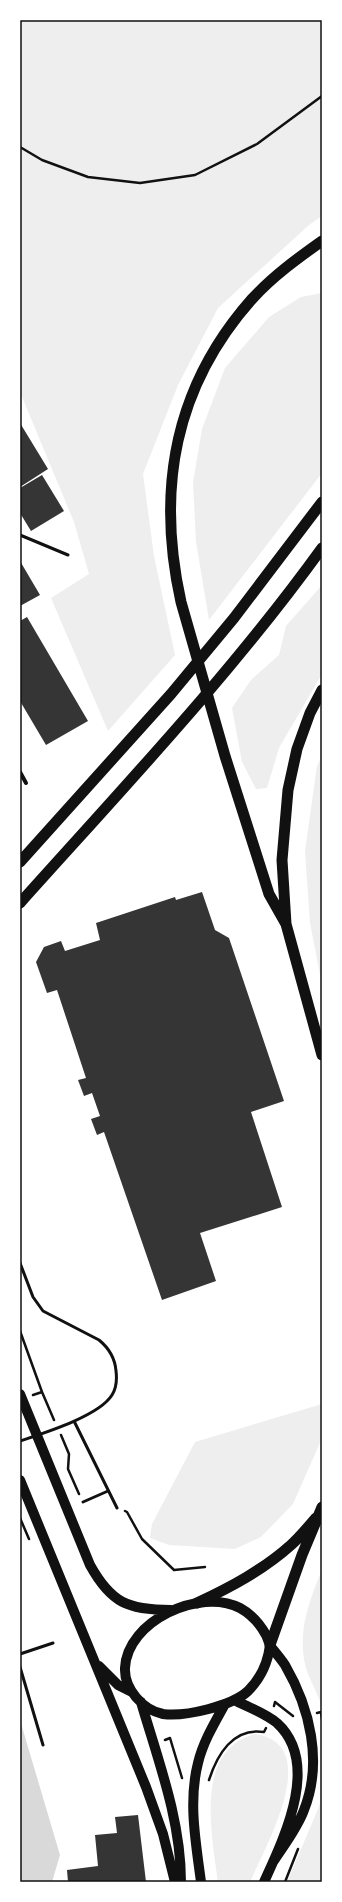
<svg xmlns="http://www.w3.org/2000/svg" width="342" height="1902" font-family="Signika,sans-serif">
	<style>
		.green { fill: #eee }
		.water { fill: #d9d9d9 }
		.building { fill: #353535 }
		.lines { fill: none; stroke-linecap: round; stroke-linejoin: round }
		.path { stroke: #111; stroke-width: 2.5 }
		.service { stroke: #111; stroke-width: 3 }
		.minor { stroke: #111; stroke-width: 4 }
		.primary { stroke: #111; stroke-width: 10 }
		.trunk { stroke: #111; stroke-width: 11 }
		.neatline { fill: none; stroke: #111; stroke-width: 1.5 }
	</style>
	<rect width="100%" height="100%" fill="#fff"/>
	<path class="green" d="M 20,20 L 322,20 L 322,216 L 309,225 L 218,308 L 178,385 L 143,474 L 154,556 L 175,655 L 108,731 L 51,598 L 89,574 L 74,522 L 20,392 Z
		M 322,293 L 322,473 L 209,620 L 196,542 L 193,482 L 202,429 L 225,368 L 269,317 L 301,297 Z
		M 322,585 L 322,674 L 279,748 L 267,788 L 256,789 L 242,762 L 232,708 L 251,680 L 279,655 L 286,626 Z
		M 322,756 L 322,985 L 310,923 L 305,851 L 317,766 Z
		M 322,1404 L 322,1438 L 293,1504 L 261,1537 L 235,1549 L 169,1545 L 150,1538 L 152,1524 L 195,1442 Z
		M 322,1570 L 322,1708 C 319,1696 313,1686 308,1674 C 295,1639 308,1603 322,1570 Z
		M 255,1734 C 325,1744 265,1847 250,1882 L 218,1882 C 213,1845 199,1775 231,1747 C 238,1740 246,1737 255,1734 Z
		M 322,1796 L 322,1882 L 287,1882 L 318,1809 Z"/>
	<path class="water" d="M 20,1720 L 60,1855 L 52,1882 L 20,1882 Z"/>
	<path class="building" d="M 20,423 L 48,469 L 20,487 Z
		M 42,475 L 64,511 L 31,531 L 20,513 L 20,488 Z
		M 20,561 L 40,595 L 20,606 Z
		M 27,617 L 88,721 L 46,745 L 20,701 L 20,621 Z
		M 202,892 L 215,930 L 229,938 L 284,1101 L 251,1112 L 282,1207 L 200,1233 L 216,1281 L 162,1300 L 104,1132 L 97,1135 L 91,1119 L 100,1116 L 92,1093 L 84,1096 L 78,1080 L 86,1078 L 57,990 L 47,993 L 36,962 L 44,947 L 61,941 L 65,951 L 100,940 L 96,923 L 175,897 L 176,900 Z
		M 138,1815 L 146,1882 L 68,1882 L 67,1870 L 98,1866 L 95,1835 L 117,1833 L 115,1817 Z"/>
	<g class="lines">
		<path class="path" d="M 20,147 L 42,160 L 88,177 L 140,183 L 195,175 L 257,144 L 322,96
			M 20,1331 L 42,1392 L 54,1420
			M 33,1395 L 42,1392
			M 61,1435 L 69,1454 L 68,1469 L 79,1494
			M 125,1511 L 127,1512 L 142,1539 L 174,1570 L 205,1567
			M 20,1518 L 29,1539
			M 274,1706 L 275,1702 L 293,1716
			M 317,1713 L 321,1712 L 322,1719
			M 165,1740 L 170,1738 L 182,1778
			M 209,1780 C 217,1755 233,1727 264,1732 L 266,1728
			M 285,1882 L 298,1849"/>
		<path class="service" d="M 20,535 L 68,555
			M 20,1263 L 33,1297 L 43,1311 L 99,1340 C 110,1349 115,1358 116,1371 C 117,1379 117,1387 112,1395 C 99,1416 44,1433 20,1441
			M 74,1421 L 117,1508
			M 83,1502 L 108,1491
			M 20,1654 L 53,1643
			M 20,1667 L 43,1745"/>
		<path class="minor" d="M 20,772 L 26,783"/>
		<path class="primary" d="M 20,1394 L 90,1565 C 111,1603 128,1610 171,1610
			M 20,1480 L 146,1787 L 163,1834 L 175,1882
			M 270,1645 C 268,1662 261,1678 248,1691 C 232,1706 185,1717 163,1714 C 143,1710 124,1689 125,1668 C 127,1621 200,1587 240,1608 C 251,1614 260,1624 266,1635 C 268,1639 269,1644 271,1647 C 276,1653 281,1659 285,1665 C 310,1708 323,1762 304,1810 C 297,1829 284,1845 273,1862
			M 99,1666 L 118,1685 L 132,1692
			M 234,1700 C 248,1707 265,1713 277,1723 C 321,1763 284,1838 264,1882
			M 141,1702 C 158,1760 181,1820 181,1882
			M 201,1882 C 196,1843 188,1802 198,1763 C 203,1742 215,1722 225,1704"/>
		<path class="trunk" d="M 322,690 L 310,713 L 297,749 L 288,790 L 282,860 L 286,924 L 322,1055
			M 20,862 L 171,694 L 234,618 L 322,502
			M 20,903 C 123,788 231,674 322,548
			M 286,924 L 269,894 L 225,756 L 181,602 C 156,489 174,387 252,299 C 273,276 298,258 322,241
			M 197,1603 C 231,1587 263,1570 291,1545 C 300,1537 308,1527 316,1518
			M 270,1645 L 302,1555 L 322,1507"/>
	</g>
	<rect width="342" height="1902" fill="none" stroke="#ffffff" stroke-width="42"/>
	<rect x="21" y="21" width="300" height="1860" class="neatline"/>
</svg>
